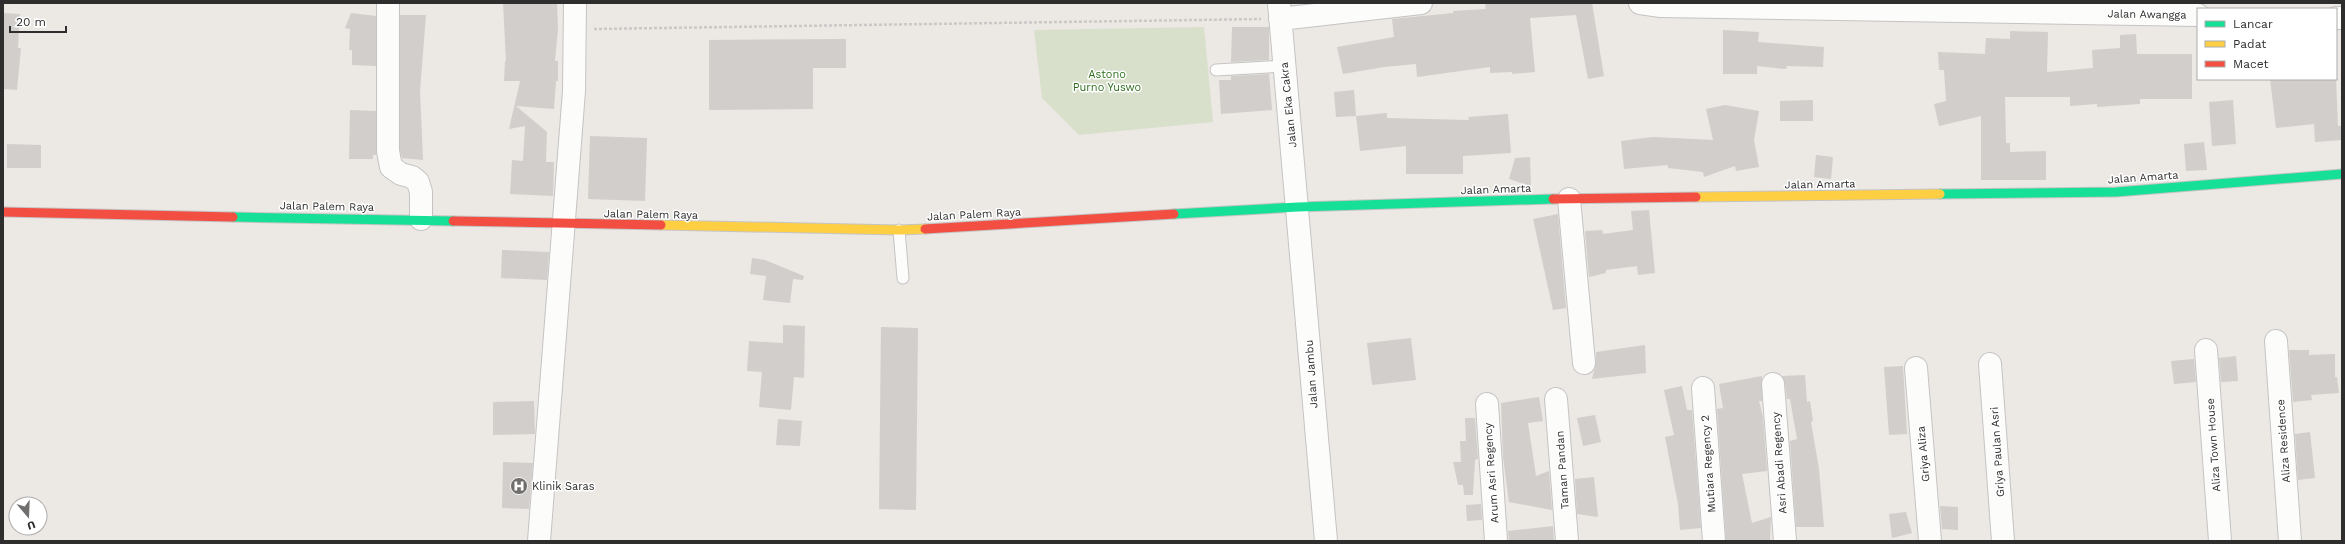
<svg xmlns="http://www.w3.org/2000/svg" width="2345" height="544" font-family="'Work Sans',sans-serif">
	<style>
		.cemetery { fill: #d8e0cc }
		.building { fill: #d1cecb }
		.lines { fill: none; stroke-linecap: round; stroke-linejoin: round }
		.lane-casing { stroke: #c5c4c5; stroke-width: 13 }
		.street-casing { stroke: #c5c4c5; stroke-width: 24 }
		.fast-casing { stroke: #c5c4c5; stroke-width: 11 }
		.slow-casing { stroke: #c5c4c5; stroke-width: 11 }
		.jam-casing { stroke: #c5c4c5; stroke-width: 11 }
		.path { stroke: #c9c9c8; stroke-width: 2.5; stroke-dasharray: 3 2; stroke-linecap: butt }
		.lane { stroke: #fcfcfb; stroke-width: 11 }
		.street { stroke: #fcfcfb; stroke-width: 22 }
		.fast { stroke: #16e098; stroke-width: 9 }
		.slow { stroke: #ffcf43; stroke-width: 9 }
		.jam { stroke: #f24e42; stroke-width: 9 }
		.labels { text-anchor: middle; stroke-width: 3; stroke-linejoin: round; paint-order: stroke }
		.street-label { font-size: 11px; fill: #2e2e2e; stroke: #fff }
		.park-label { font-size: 11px; fill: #2c6e1b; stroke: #fff }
		.poi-label { font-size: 11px; fill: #2e2e2e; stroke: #fff; text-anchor: start }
	</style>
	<rect width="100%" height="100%" fill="#ece8e4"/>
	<path class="cemetery" d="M 1204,27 L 1213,122 L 1079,135 L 1042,98 L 1034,30 Z"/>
	<path class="building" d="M 503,3 L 557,3 L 558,29 L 555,61 L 558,61 L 558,81 L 556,81 L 554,109 L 516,106 L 547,132 L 546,162 L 554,162 L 553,196 L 510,194 L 512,160 L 523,161 L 525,126 L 509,129 L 520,81 L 504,81 L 505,61 L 506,61 Z
		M 1485,3 L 1592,3 L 1604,76 L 1588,79 L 1576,15 L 1530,18 L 1535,72 L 1512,74 L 1512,72 L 1490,73 L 1490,67 L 1417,77 L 1416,64 L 1384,67 L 1343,74 L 1337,47 L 1394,37 L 1392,19 L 1453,13 L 1453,11 L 1486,9 Z
		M 3,13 L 20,14 L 18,48 L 21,48 L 17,90 L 3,89 Z
		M 351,13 L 376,16 L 376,66 L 352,65 L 352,50 L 349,50 L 350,29 L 345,28 Z
		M 400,15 L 426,15 L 420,91 L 423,160 L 402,158 L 400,150 Z
		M 1232,27 L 1269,27 L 1269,60 L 1231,62 Z
		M 1723,30 L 1759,32 L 1758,42 L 1824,47 L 1823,67 L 1787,66 L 1786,69 L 1757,66 L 1757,74 L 1723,74 Z
		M 2010,31 L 2048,32 L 2047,72 L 2093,68 L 2092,50 L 2120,48 L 2120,35 L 2136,34 L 2137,54 L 2192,54 L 2192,99 L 2140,99 L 2140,104 L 2097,107 L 2097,104 L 2070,106 L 2070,97 L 2005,97 L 2006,143 L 2010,143 L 2010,152 L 2046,151 L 2046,180 L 1981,180 L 1981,116 L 1939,126 L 1934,104 L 1946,101 L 1944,70 L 1939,70 L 1938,52 L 1985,54 L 1986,38 L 2010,39 Z
		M 846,39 L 846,68 L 813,68 L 813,109 L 709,110 L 709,40 Z
		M 1269,74 L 1272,110 L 1221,114 L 1219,80 L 1231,80 L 1231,76 Z
		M 2270,79 L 2336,79 L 2338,126 L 2342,126 L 2342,140 L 2315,142 L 2314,124 L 2276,128 Z
		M 1354,90 L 1356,116 L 1336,117 L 1334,92 Z
		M 1813,100 L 1813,121 L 1780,121 L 1780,101 Z
		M 2233,100 L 2236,144 L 2212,146 L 2209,102 Z
		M 1725,105 L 1759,111 L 1754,140 L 1759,167 L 1736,171 L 1735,166 L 1704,177 L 1703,172 L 1668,168 L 1668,165 L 1624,169 L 1621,141 L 1653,137 L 1713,140 L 1706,109 Z
		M 350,110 L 376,111 L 376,155 L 373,155 L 373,159 L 349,159 Z
		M 1387,113 L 1387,118 L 1469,120 L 1468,117 L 1508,114 L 1511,153 L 1463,156 L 1463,174 L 1406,174 L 1406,146 L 1360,151 L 1356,116 Z
		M 590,136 L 647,138 L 645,201 L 588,199 Z
		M 2204,142 L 2207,170 L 2186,171 L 2184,144 Z
		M 7,144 L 41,145 L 41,168 L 7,168 Z
		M 1816,155 L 1833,157 L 1831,179 L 1814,177 Z
		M 1530,157 L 1531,186 L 1509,179 L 1515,158 Z
		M 1649,210 L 1655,273 L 1638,275 L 1637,266 L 1606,270 L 1606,273 L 1589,277 L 1585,231 L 1602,230 L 1603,234 L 1633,230 L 1631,211 Z
		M 1558,214 L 1566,308 L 1553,310 L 1533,219 Z
		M 502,250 L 549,252 L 547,280 L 501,278 Z
		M 752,258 L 765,260 L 804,276 L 803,280 L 793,279 L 790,303 L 763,300 L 766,276 L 750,274 Z
		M 783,325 L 805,326 L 804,378 L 794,377 L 791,410 L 759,407 L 762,372 L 747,371 L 749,341 L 783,343 Z
		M 881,327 L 918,328 L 916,510 L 879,509 Z
		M 1411,338 L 1416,380 L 1372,385 L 1367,343 Z
		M 1645,345 L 1646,373 L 1592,379 L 1596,362 L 1596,352 Z
		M 2289,350 L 2309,350 L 2309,355 L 2335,354 L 2335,377 L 2337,377 L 2339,393 L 2311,395 L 2312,400 L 2293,402 Z
		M 2236,356 L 2238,381 L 2221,382 L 2219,358 Z
		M 2194,359 L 2196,382 L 2174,384 L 2171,361 Z
		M 1903,366 L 1907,434 L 1889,435 L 1884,367 Z
		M 1805,375 L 1807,402 L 1810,401 L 1813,421 L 1811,422 L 1819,469 L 1824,527 L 1796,527 L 1790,441 L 1797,439 L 1790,399 L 1787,399 L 1785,383 L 1782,376 Z
		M 1762,376 L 1762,401 L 1759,401 L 1763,417 L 1767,471 L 1742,474 L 1752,523 L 1771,517 L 1770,541 L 1726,541 L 1717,409 L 1723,408 L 1719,384 Z
		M 1682,386 L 1687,410 L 1692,410 L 1701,528 L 1680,530 L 1678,504 L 1665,437 L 1674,435 L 1664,390 Z
		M 1539,397 L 1543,421 L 1528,423 L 1536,476 L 1549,471 L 1552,510 L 1509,502 L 1503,457 L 1501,403 Z
		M 534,401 L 535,434 L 493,435 L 493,402 Z
		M 1595,415 L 1601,442 L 1583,446 L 1577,418 Z
		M 1465,418 L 1475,418 L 1478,459 L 1475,460 L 1473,495 L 1464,495 L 1463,485 L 1458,485 L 1453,462 L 1461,462 L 1460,441 L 1466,441 Z
		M 778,419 L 802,421 L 800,446 L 776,445 Z
		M 2310,432 L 2315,478 L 2298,480 L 2295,434 Z
		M 503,462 L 533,463 L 529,509 L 502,508 Z
		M 1594,477 L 1598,517 L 1577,514 L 1575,479 Z
		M 1481,504 L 1482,520 L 1467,521 L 1466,505 Z
		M 1940,506 L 1958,507 L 1958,530 L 1942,529 Z
		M 1906,512 L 1912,533 L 1892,538 L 1889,514 Z
		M 1553,526 L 1554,541 L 1509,541 L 1508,531 Z"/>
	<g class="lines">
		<g class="lane-casing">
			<path id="lane" d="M 1216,70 L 1283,66
				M 899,230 L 903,278"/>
		</g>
		<g class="street-casing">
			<path id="street" d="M 388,3 L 388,151 L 391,167 L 401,174 L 412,177 L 418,182 L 421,192 L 421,219
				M 1279,3 L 1326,541
				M 1640,3 L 1661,6 L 2198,15
				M 2336,18 L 2342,18
				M 1280,19 L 1421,3
				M 1569,199 L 1584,363
				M 2276,341 L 2290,541
				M 2206,350 L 2220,541
				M 1990,364 L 2003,541
				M 1916,368 L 1930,541
				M 1773,384 L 1785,541
				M 1703,388 L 1714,541
				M 1556,399 L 1567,541
				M 1487,404 L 1496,541
				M 539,541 L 574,91 L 575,3"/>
		</g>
		<g class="fast-casing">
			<path id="fast" d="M 1940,194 L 2116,192 L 2342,174
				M 1174,214 L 1298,207 L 1553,199
				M 233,217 L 453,221"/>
		</g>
		<g class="slow-casing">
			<path id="slow" d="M 1696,197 L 1940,194
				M 661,225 L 899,230 L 925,229"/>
		</g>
		<g class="jam-casing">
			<path id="jam" d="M 1553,199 L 1696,197
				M 3,212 L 233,217
				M 453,221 L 661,225
				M 925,229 L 1174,214"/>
		</g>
		<path class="path" d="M 594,29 L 1261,19"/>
		<use href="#lane" class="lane"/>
		<use href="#street" class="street"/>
		<use href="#fast" class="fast"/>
		<use href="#slow" class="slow"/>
		<use href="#jam" class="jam"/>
	</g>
	<defs>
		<g id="hospital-disc" transform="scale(0.9)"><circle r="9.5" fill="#706f6e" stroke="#fff"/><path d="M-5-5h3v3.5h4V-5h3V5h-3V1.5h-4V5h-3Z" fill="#fff"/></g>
	</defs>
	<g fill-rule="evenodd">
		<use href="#hospital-disc" x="519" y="486"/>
	</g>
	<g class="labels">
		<g class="street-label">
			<text transform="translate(2147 14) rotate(1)" y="4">Jalan Awangga</text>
			<text transform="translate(1288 105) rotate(-96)" y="4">Jalan Eka Cakra</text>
			<text transform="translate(2143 177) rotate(-4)" y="4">Jalan Amarta</text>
			<text transform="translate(1820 184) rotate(-1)" y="4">Jalan Amarta</text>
			<text transform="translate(1496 189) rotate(-2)" y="4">Jalan Amarta</text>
			<text transform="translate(327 206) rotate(1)" y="4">Jalan Palem Raya</text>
			<text transform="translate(651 214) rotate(1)" y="4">Jalan Palem Raya</text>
			<text transform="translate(974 214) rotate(-3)" y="4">Jalan Palem Raya</text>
			<text transform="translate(1311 374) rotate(-94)" y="4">Jalan Jambu</text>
			<text transform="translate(2283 441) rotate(-94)" y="4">Aliza Residence</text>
			<text transform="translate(2213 445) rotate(-94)" y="4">Aliza Town House</text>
			<text transform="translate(1997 452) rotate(-94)" y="4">Griya Paulan Asri</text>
			<text transform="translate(1923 454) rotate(-95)" y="4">Griya Aliza</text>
			<text transform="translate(1779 463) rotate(-94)" y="4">Asri Abadi Regency</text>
			<text transform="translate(1708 464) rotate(-94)" y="4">Mutiara Regency 2</text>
			<text transform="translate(1562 470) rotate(-94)" y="4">Taman Pandan</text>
			<text transform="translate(1491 473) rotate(-94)" y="4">Arum Asri Regency</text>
		</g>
		<g class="park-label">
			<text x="1107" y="78">Astono<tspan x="1107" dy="13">Purno Yuswo</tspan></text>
		</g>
		<g class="poi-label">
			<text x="532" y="490">Klinik Saras</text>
		</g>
	</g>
	<rect width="2345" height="544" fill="none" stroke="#2e2e2e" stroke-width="8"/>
	<rect x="2197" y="8" width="140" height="72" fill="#ffffff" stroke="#ababab"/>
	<rect x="2205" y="21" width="20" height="6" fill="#16e098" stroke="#ababab"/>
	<text x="2233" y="28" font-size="12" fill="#2e2e2e">Lancar</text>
	<rect x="2205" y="41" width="20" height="6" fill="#ffcf43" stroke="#ababab"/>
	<text x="2233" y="48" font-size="12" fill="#2e2e2e">Padat</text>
	<rect x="2205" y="61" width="20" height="6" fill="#f24e42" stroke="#ababab"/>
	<text x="2233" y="68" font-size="12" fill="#2e2e2e">Macet</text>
	<g transform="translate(28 516) rotate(161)"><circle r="19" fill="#ffffff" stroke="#ababab"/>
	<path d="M0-3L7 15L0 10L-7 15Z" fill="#706f6e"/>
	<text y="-6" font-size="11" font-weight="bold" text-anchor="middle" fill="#2e2e2e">U</text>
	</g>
	<path d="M10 26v6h56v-6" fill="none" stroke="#2e2e2e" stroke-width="2"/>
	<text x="16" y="26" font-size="12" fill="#2e2e2e" stroke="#ffffff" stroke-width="3" paint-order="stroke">20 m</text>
</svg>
